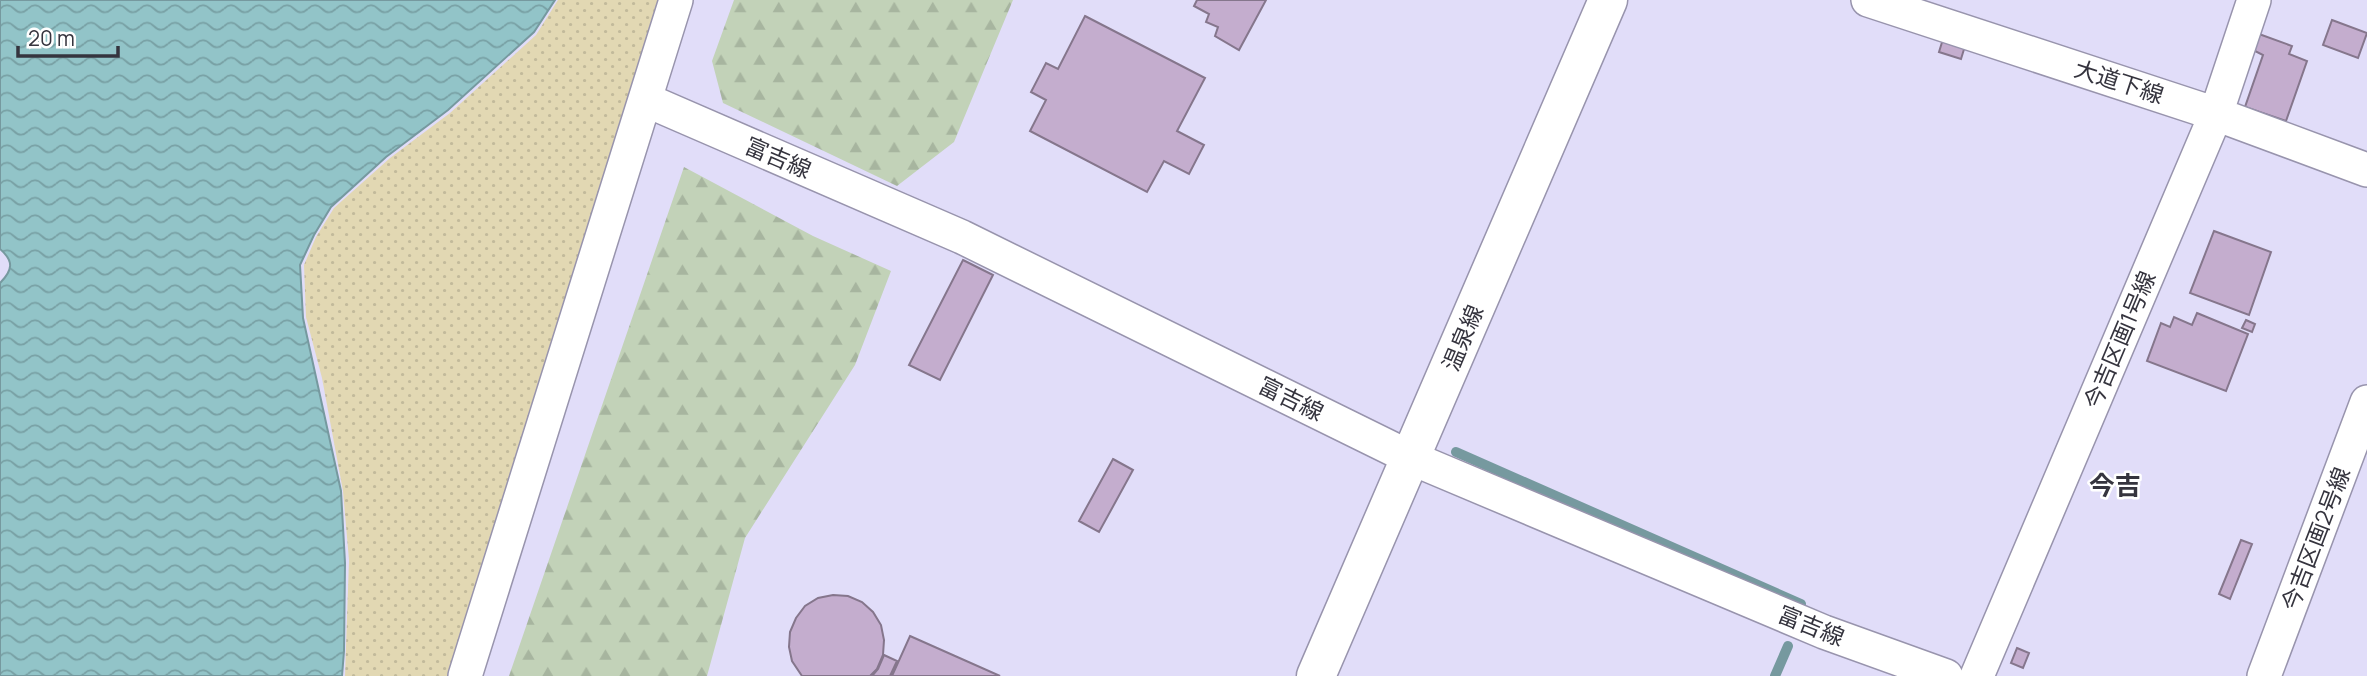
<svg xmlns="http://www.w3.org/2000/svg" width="2367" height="676" font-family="Manrope,'Noto Sans JP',sans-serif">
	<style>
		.forest { fill: url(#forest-firs) }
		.sand { fill: url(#sand-dots) }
		.water { fill: url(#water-waves); stroke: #76999f; stroke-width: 2 }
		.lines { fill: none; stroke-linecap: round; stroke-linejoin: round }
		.stream { stroke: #76999f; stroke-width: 10 }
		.building { fill: #c4adce; stroke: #85768c; stroke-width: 2 }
		.minor-casing { stroke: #9894ad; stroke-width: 36 }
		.tertiary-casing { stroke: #9894ad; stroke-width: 41 }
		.minor { stroke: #fff; stroke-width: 33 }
		.tertiary { stroke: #fff; stroke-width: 38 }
		.labels { text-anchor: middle; stroke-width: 5; stroke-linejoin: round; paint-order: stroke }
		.street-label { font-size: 23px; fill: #35343e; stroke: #fff }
		.quarter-label { font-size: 26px; font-weight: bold; fill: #35343e; stroke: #fff }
	</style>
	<defs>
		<pattern id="forest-firs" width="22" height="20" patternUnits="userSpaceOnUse" patternTransform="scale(1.75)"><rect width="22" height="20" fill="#c2d2b8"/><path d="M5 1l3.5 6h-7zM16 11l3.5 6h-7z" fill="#a7b59f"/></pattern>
		<pattern id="sand-dots" width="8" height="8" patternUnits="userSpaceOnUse" patternTransform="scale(1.75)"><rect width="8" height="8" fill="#e2d8b3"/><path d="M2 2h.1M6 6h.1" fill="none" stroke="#c2ba9b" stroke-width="1.8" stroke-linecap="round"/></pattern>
		<pattern id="water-waves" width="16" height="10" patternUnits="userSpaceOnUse" patternTransform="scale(1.75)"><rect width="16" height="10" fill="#92c4c8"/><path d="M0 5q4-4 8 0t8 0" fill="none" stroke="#78a0a4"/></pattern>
	</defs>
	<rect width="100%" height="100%" fill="#e1ddf9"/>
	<path class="forest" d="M 734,0 L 1013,0 L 954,142 L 897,186 L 723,103 L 712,61 Z
		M 684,167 L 813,236 L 891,271 L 855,365 L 745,538 L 707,676 L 509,676 Z"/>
	<path class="sand" d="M 558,0 L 662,0 L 453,676 L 345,676 L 349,560 L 343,491 L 322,378 L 306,317 L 304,265 L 316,237 L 334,208 L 390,158 L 450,113 L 536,35 Z"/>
	<path class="water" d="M 0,0 L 555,0 L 534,32 L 448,110 L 386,157 L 331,207 L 314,235 L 300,265 L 303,318 L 341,491 L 345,563 L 344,651 L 342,676 L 0,676 L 0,283 C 13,270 14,261 0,249 Z"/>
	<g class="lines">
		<path class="stream" d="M 1456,452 L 1801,604
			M 1775,676 L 1788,646"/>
	</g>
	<path class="building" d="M 1197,0 L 1266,0 L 1239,50 L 1215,36 L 1218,27 L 1206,22 L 1209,14 L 1194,6 Z
		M 1085,16 L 1205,78 L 1177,131 L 1204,145 L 1189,174 L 1164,161 L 1147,192 L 1030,131 L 1046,100 L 1031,92 L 1046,63 L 1058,69 Z
		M 2332,20 L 2367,33 L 2358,58 L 2323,45 Z
		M 2259,34 L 2292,46 L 2289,54 L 2307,61 L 2286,121 L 2245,107 L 2263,55 L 2253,50 Z
		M 1943,39 L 1965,46 L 1961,59 L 1939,52 Z
		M 2214,231 L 2271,252 L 2249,315 L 2190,293 Z
		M 963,260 L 993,275 L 940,380 L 909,365 Z
		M 2197,313 L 2248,334 L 2226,391 L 2147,361 L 2161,323 L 2170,327 L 2174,317 L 2192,325 Z
		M 2246,320 L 2255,324 L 2252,332 L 2242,328 Z
		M 1113,459 L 1133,470 L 1099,532 L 1079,521 Z
		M 2241,540 L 2252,544 L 2230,599 L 2219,594 Z
		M 833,595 L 848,596 L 862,602 L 873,612 L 881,625 L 884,640 L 883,655 L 877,669 L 870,676 L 802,676 L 792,661 L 789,647 L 790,632 L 796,618 L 805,606 L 818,598 Z
		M 910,636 L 1000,676 L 892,676 Z
		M 2017,648 L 2029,653 L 2023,668 L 2011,663 Z
		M 884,655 L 897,661 L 890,676 L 872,676 L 878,669 Z"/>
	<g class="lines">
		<g class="minor-casing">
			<path id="minor" d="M 1868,0 L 2216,114 L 2367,170
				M 646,100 L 962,237 L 1411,458 L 1824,632 L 1946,676
				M 465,676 L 676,0
				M 1977,676 L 2216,114 L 2254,0
				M 2264,676 L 2367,402"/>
		</g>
		<g class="tertiary-casing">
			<path id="tertiary" d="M 1316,676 L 1608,0"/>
		</g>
		<use href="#minor" class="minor"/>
		<use href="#tertiary" class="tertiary"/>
	</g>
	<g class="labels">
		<g class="street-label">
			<text transform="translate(2119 82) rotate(18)" y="8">大道下線</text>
			<text transform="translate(778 158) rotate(23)" y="8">富吉線</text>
			<text transform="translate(1463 338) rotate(-67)" y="8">温泉線</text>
			<text transform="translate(2120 340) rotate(-67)" y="8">今吉区画1号線</text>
			<text transform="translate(1291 399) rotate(26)" y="8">富吉線</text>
			<text transform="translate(2316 539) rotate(-69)" y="8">今吉区画2号線</text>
			<text transform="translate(1811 626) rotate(22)" y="8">富吉線</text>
		</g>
		<g class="quarter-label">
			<text x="2115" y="495">今吉</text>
		</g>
	</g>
	<path d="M18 46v10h100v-10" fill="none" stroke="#35343e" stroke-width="3.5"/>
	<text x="28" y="46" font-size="21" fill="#35343e" stroke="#ffffff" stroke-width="5" paint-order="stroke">20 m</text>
</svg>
